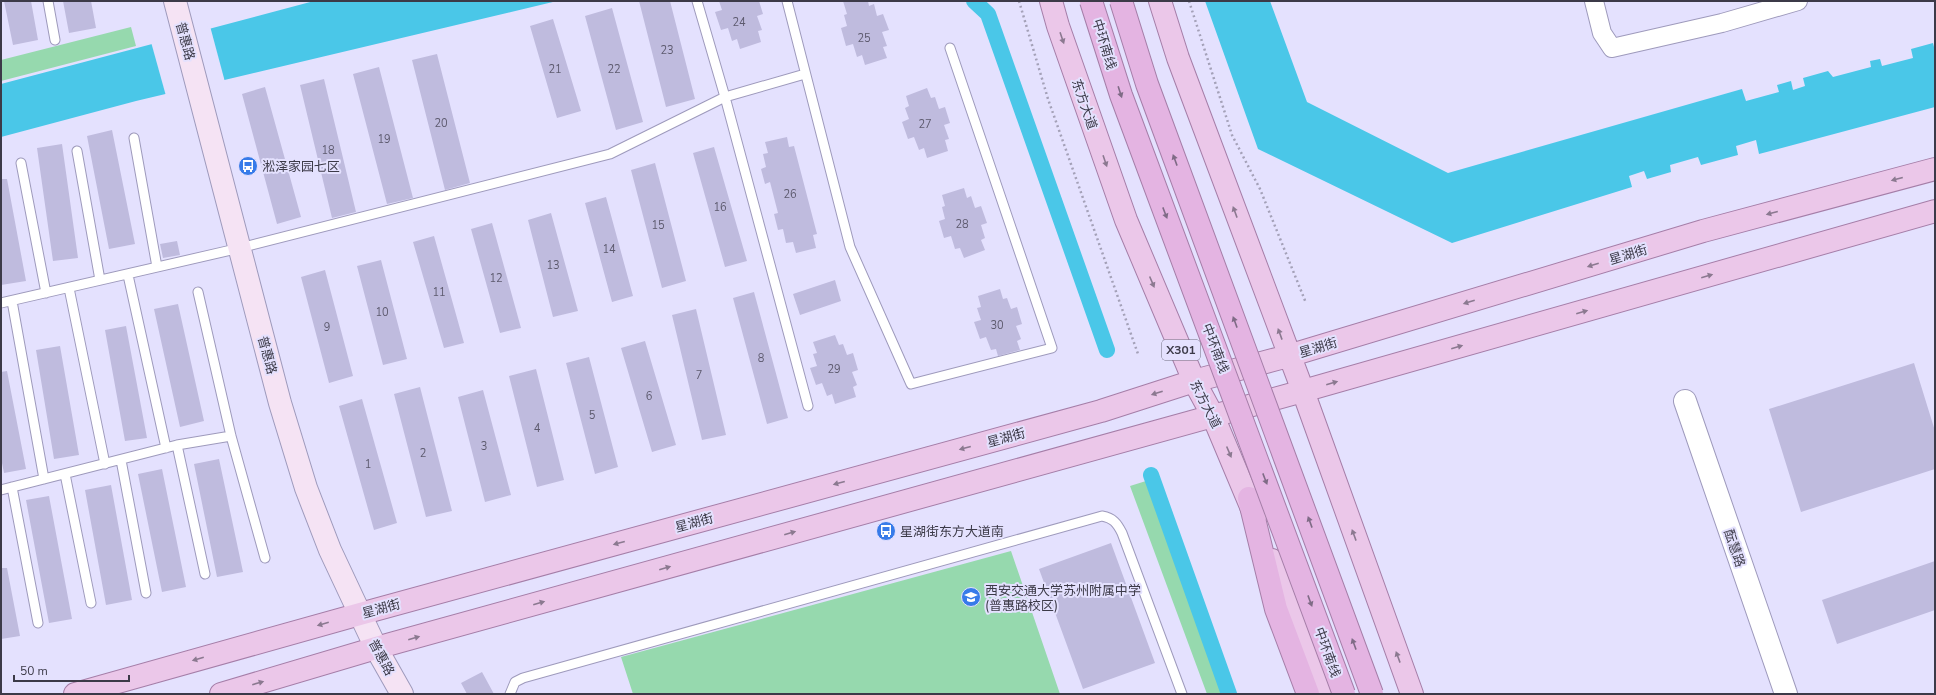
<svg xmlns="http://www.w3.org/2000/svg" width="1936" height="695" font-family="'Nunito Sans','Noto Sans SC',sans-serif">
	<style>
		.green { fill: #96d9ae }
		.water { fill: #4ac7e8 }
		.pier { fill: #e4e1fe }
		.lines { fill: none; stroke-linecap: round; stroke-linejoin: round }
		.canal { stroke: #4ac7e8; stroke-width: 16 }
		.building { fill: #bfbbde }
		.service-casing { stroke: #9e9abc; stroke-width: 11 }
		.minor-casing { stroke: #9e9abc; stroke-width: 20 }
		.tertiary-casing { stroke: #9e9abc; stroke-width: 24 }
		.secondary-casing { stroke: #9e9abc; stroke-width: 24 }
		.primary-casing { stroke: #a57ea8; stroke-width: 24 }
		.trunk-casing { stroke: #a57ea8; stroke-width: 24 }
		.path { stroke: #a4a1b8; stroke-width: 2.5; stroke-dasharray: 2 3; stroke-linecap: butt }
		.service { stroke: #fff; stroke-width: 9 }
		.minor { stroke: #fff; stroke-width: 18 }
		.tertiary { stroke: #fff; stroke-width: 22 }
		.secondary { stroke: #f5e3f4; stroke-width: 22 }
		.primary { stroke: #ebc7e9; stroke-width: 22 }
		.trunk { stroke: #e4b4e2; stroke-width: 22 }
		.trunk-bridge-casing { stroke: #a57ea8; stroke-width: 24; stroke-linecap: butt }
		.trunk-bridge { stroke: #e4b4e2; stroke-width: 22 }
		.oneway { fill: #8b7990 }
		.oneway2 { fill: #7f6b86 }
		.labels { text-anchor: middle; stroke-width: 4; stroke-linejoin: round; paint-order: stroke }
		.number-label { font-size: 11px; fill: #5d5a6e }
		.shield { fill: #e4e1fe; stroke: #6e6c7f; stroke-width: 1 }
		.shield-label { font-size: 12px; font-weight: bold; fill: #3c3a48 }
		.street-label { font-size: 13px; fill: #3c3a48; stroke: #e4e1fe }
		.poi-label { font-size: 13px; fill: #3c3a48; stroke: #e4e1fe; text-anchor: start }
	</style>
	<rect width="100%" height="100%" fill="#e4e1fe"/>
	<path class="green" d="M 131,27 L 136,46 L 1,81 L 1,60 Z
		M 1146,481 L 1222,694 L 1207,694 L 1130,486 Z
		M 1011,551 L 1060,694 L 633,694 L 621,657 Z"/>
	<path class="water" d="M 314,1 L 557,1 L 136,101 L 1,137 L 1,84 Z
		M 1205,1 L 1270,1 L 1307,102 L 1448,173 L 1742,89 L 1746,101 L 1779,92 L 1777,85 L 1791,81 L 1793,90 L 1805,86 L 1803,78 L 1828,71 L 1833,77 L 1871,67 L 1870,61 L 1880,59 L 1882,66 L 1913,58 L 1911,49 L 1933,43 L 1935,51 L 1935,107 L 1759,154 L 1756,140 L 1736,146 L 1738,155 L 1701,165 L 1698,157 L 1670,165 L 1671,172 L 1647,179 L 1644,171 L 1629,176 L 1632,187 L 1452,243 L 1258,149 Z"/>
	<path class="pier" d="M 210,26 L 225,82 L 166,96 L 151,42 Z"/>
	<g class="lines">
		<path class="canal" d="M 974,1 L 988,14 L 1107,350
			M 1151,475 L 1229,694"/>
	</g>
	<path class="building" d="M 4,1 L 31,1 L 38,40 L 13,45 Z
		M 63,1 L 91,1 L 96,28 L 69,33 Z
		M 639,1 L 670,1 L 695,99 L 666,107 Z
		M 719,1 L 759,1 L 763,14 L 757,16 L 762,30 L 758,31 L 761,42 L 740,49 L 737,39 L 732,41 L 728,28 L 721,30 L 715,12 L 722,10 Z
		M 843,1 L 868,1 L 869,6 L 874,4 L 877,16 L 883,14 L 889,30 L 882,32 L 887,46 L 883,47 L 887,58 L 865,65 L 862,55 L 857,57 L 853,44 L 846,46 L 841,28 L 847,26 L 844,15 L 847,14 Z
		M 612,8 L 643,122 L 616,130 L 585,16 Z
		M 553,19 L 581,111 L 557,118 L 530,26 Z
		M 437,54 L 470,183 L 445,190 L 412,60 Z
		M 379,67 L 413,198 L 387,204 L 353,74 Z
		M 324,79 L 356,212 L 332,218 L 300,85 Z
		M 265,87 L 301,217 L 277,224 L 242,94 Z
		M 927,88 L 931,98 L 935,97 L 939,109 L 945,107 L 950,123 L 944,125 L 949,139 L 945,140 L 948,151 L 927,158 L 924,148 L 919,150 L 914,137 L 908,139 L 902,122 L 909,119 L 905,108 L 909,106 L 906,96 Z
		M 112,130 L 135,244 L 109,249 L 87,136 Z
		M 787,137 L 789,147 L 794,146 L 817,234 L 813,235 L 816,248 L 796,253 L 793,242 L 786,243 L 783,229 L 778,230 L 774,214 L 778,213 L 770,182 L 765,184 L 761,169 L 766,167 L 763,154 L 768,153 L 765,142 Z
		M 62,144 L 78,258 L 53,261 L 37,148 Z
		M 714,147 L 747,261 L 725,267 L 693,153 Z
		M 655,163 L 686,281 L 662,288 L 631,170 Z
		M 1,179 L 7,179 L 26,281 L 1,285 Z
		M 964,188 L 967,198 L 971,196 L 975,208 L 981,206 L 987,223 L 981,225 L 985,238 L 981,240 L 985,250 L 964,258 L 960,248 L 955,249 L 951,236 L 944,238 L 939,221 L 945,219 L 942,207 L 945,206 L 942,195 Z
		M 606,197 L 633,296 L 612,302 L 585,203 Z
		M 551,213 L 578,311 L 553,317 L 528,220 Z
		M 492,223 L 521,328 L 500,333 L 471,229 Z
		M 434,236 L 464,343 L 444,348 L 413,242 Z
		M 177,241 L 180,255 L 163,258 L 160,244 Z
		M 381,260 L 407,359 L 383,365 L 357,266 Z
		M 325,270 L 353,376 L 329,383 L 301,277 Z
		M 835,280 L 841,301 L 800,315 L 793,294 Z
		M 1000,289 L 1003,299 L 1007,298 L 1011,309 L 1017,307 L 1022,324 L 1016,326 L 1021,339 L 1017,341 L 1020,350 L 998,356 L 996,349 L 991,350 L 986,337 L 980,339 L 974,322 L 981,320 L 977,308 L 981,307 L 978,296 Z
		M 754,292 L 788,418 L 767,424 L 733,298 Z
		M 178,304 L 204,421 L 180,427 L 154,309 Z
		M 696,309 L 726,435 L 702,440 L 672,315 Z
		M 126,326 L 147,438 L 125,441 L 105,330 Z
		M 835,335 L 839,345 L 843,344 L 847,355 L 853,353 L 858,370 L 852,372 L 857,385 L 853,387 L 856,397 L 835,404 L 832,394 L 827,396 L 822,383 L 816,385 L 810,368 L 817,366 L 813,354 L 817,353 L 813,342 Z
		M 645,341 L 676,445 L 652,452 L 621,348 Z
		M 60,346 L 79,455 L 54,459 L 36,350 Z
		M 589,357 L 618,467 L 595,474 L 566,363 Z
		M 1914,363 L 1935,431 L 1935,469 L 1801,512 L 1769,409 Z
		M 536,369 L 564,480 L 537,487 L 509,376 Z
		M 7,371 L 26,469 L 4,473 L 1,458 L 1,372 Z
		M 420,387 L 452,511 L 426,517 L 394,394 Z
		M 483,390 L 511,495 L 485,502 L 458,397 Z
		M 362,399 L 397,523 L 374,530 L 339,406 Z
		M 219,459 L 243,572 L 217,577 L 194,464 Z
		M 162,469 L 186,587 L 162,592 L 138,474 Z
		M 111,485 L 132,600 L 106,605 L 85,490 Z
		M 49,496 L 72,619 L 49,623 L 26,500 Z
		M 1111,543 L 1155,663 L 1083,689 L 1039,569 Z
		M 1935,561 L 1935,610 L 1837,644 L 1822,600 Z
		M 1,568 L 7,568 L 20,636 L 1,639 Z
		M 482,672 L 494,694 L 467,694 L 461,683 Z"/>
	<g class="lines">
		<g class="service-casing">
			<path id="service" d="M 48,1 L 55,40
				M 697,1 L 725,97 L 808,406
				M 787,1 L 850,247 L 911,384 L 1052,348 L 950,48
				M 134,138 L 157,267
				M 77,151 L 100,280
				M 21,163 L 46,293
				M 128,275 L 166,448
				M 69,288 L 105,464
				M 198,292 L 231,436 L 265,558
				M 12,301 L 44,479
				M 1,303 L 240,248 L 610,154 L 725,97 L 805,74
				M 177,445 L 205,574
				M 121,460 L 146,593
				M 65,474 L 91,603
				M 12,487 L 38,623
				M 1,490 L 177,445 L 231,436
				M 510,694 L 515,682 L 523,678 L 1102,516 C 1113,518 1117,523 1122,533 L 1182,694"/>
		</g>
		<g class="minor-casing">
			<path id="minor" d="M 1594,1 L 1602,33 L 1612,48 L 1722,23 L 1798,1"/>
		</g>
		<g class="tertiary-casing">
			<path id="tertiary" d="M 1685,401 L 1786,694"/>
		</g>
		<g class="secondary-casing">
			<path id="secondary" d="M 175,1 L 280,403 L 306,488 L 330,550 L 376,648 L 402,694"/>
		</g>
		<g class="primary-casing">
			<path id="primary" d="M 1051,1 L 1058,26 L 1126,220 L 1194,381 L 1213,416 L 1255,516
				M 1160,1 L 1178,58 L 1303,391 L 1412,694
				M 1272,560 L 1322,694
				M 75,694 L 360,614 L 1101,411 L 1194,381 L 1288,356 L 1703,231 L 1935,169
				M 221,694 L 376,648 L 1303,391 L 1935,211"/>
		</g>
		<g class="trunk-casing">
			<path id="trunk" d="M 1249,498 L 1276,609 L 1308,694"/>
		</g>
		<path class="path" d="M 1019,1 L 1048,99 L 1138,354
			M 1189,1 L 1232,135 L 1260,189 L 1306,303"/>
		<use href="#service" class="service"/>
		<use href="#minor" class="minor"/>
		<use href="#tertiary" class="tertiary"/>
		<use href="#secondary" class="secondary"/>
		<use href="#primary" class="primary"/>
		<use href="#trunk" class="trunk"/>
		<g class="trunk-bridge-casing">
			<path id="trunk-bridge" d="M 1091,1 L 1121,95 L 1344,694
				M 1121,1 L 1147,84 L 1372,694"/>
		</g>
		<use href="#trunk-bridge" class="trunk-bridge"/>
	</g>
	<defs><path id="oneway-solid" d="M-6-.8H1V-3.2L6.5 0L1 3.2V.8H-6Z"/></defs>
	<g class="oneway">
		<use href="#oneway-solid" transform="translate(1062 38) rotate(71)"/>
		<use href="#oneway-solid" transform="translate(1105 161) rotate(71)"/>
		<use href="#oneway-solid" transform="translate(1897 179) rotate(165)"/>
		<use href="#oneway-solid" transform="translate(1235 212) rotate(-110)"/>
		<use href="#oneway-solid" transform="translate(1772 213) rotate(165)"/>
		<use href="#oneway-solid" transform="translate(1593 265) rotate(163)"/>
		<use href="#oneway-solid" transform="translate(1707 276) rotate(-16)"/>
		<use href="#oneway-solid" transform="translate(1152 282) rotate(67)"/>
		<use href="#oneway-solid" transform="translate(1469 302) rotate(163)"/>
		<use href="#oneway-solid" transform="translate(1582 312) rotate(-16)"/>
		<use href="#oneway-solid" transform="translate(1280 334) rotate(-110)"/>
		<use href="#oneway-solid" transform="translate(1457 347) rotate(-16)"/>
		<use href="#oneway-solid" transform="translate(1332 383) rotate(-16)"/>
		<use href="#oneway-solid" transform="translate(1157 393) rotate(162)"/>
		<use href="#oneway-solid" transform="translate(965 448) rotate(165)"/>
		<use href="#oneway-solid" transform="translate(1229 452) rotate(67)"/>
		<use href="#oneway-solid" transform="translate(839 483) rotate(165)"/>
		<use href="#oneway-solid" transform="translate(790 533) rotate(-16)"/>
		<use href="#oneway-solid" transform="translate(1354 535) rotate(-110)"/>
		<use href="#oneway-solid" transform="translate(619 543) rotate(165)"/>
		<use href="#oneway-solid" transform="translate(665 568) rotate(-16)"/>
		<use href="#oneway-solid" transform="translate(539 603) rotate(-16)"/>
		<use href="#oneway-solid" transform="translate(323 624) rotate(164)"/>
		<use href="#oneway-solid" transform="translate(414 638) rotate(-16)"/>
		<use href="#oneway-solid" transform="translate(1398 657) rotate(-110)"/>
		<use href="#oneway-solid" transform="translate(198 659) rotate(164)"/>
		<use href="#oneway-solid" transform="translate(258 683) rotate(-16)"/>
	</g>
	<g class="oneway2">
		<use href="#oneway-solid" transform="translate(1120 92) rotate(72)"/>
		<use href="#oneway-solid" transform="translate(1175 160) rotate(-110)"/>
		<use href="#oneway-solid" transform="translate(1165 213) rotate(69)"/>
		<use href="#oneway-solid" transform="translate(1235 322) rotate(-110)"/>
		<use href="#oneway-solid" transform="translate(1265 479) rotate(69)"/>
		<use href="#oneway-solid" transform="translate(1310 522) rotate(-110)"/>
		<use href="#oneway-solid" transform="translate(1310 601) rotate(70)"/>
		<use href="#oneway-solid" transform="translate(1354 644) rotate(-110)"/>
	</g>
	<defs>
		<g id="bus-disc" transform="scale(1)"><circle r="9.5" fill="#377be9" stroke="#e4e1fe"/><path d="M-5-6H5V4H4V6H2V4H-2V6H-4V4H-5ZM-3.5-4V0h7V-4ZM-3.5 1.2v1.5H-2V1.2ZM2 1.2v1.5H3.5V1.2Z" fill="#fff"/></g>
		<g id="school-disc" transform="scale(1)"><circle r="9.5" fill="#377be9" stroke="#e4e1fe"/><path d="M0-5L7-2L0 1L-7-2ZM-4 1L0 2.5L4 1V4Q0 6-4 4Z" fill="#fff"/></g>
	</defs>
	<g fill-rule="evenodd">
		<use href="#bus-disc" x="248" y="166"/>
		<use href="#bus-disc" x="886" y="531"/>
		<use href="#school-disc" x="971" y="597"/>
	</g>
	<g class="labels">
		<g class="number-label">
			<text x="739" y="26">24</text>
			<text x="864" y="42">25</text>
			<text x="667" y="54">23</text>
			<text x="555" y="73">21</text>
			<text x="614" y="73">22</text>
			<text x="441" y="127">20</text>
			<text x="925" y="128">27</text>
			<text x="384" y="143">19</text>
			<text x="328" y="154">18</text>
			<text x="790" y="198">26</text>
			<text x="720" y="211">16</text>
			<text x="962" y="228">28</text>
			<text x="658" y="229">15</text>
			<text x="609" y="253">14</text>
			<text x="553" y="269">13</text>
			<text x="496" y="282">12</text>
			<text x="439" y="296">11</text>
			<text x="382" y="316">10</text>
			<text x="997" y="329">30</text>
			<text x="327" y="331">9</text>
			<text x="761" y="362">8</text>
			<text x="834" y="373">29</text>
			<text x="699" y="379">7</text>
			<text x="649" y="400">6</text>
			<text x="592" y="419">5</text>
			<text x="537" y="432">4</text>
			<text x="484" y="450">3</text>
			<text x="423" y="457">2</text>
			<text x="368" y="468">1</text>
		</g>
		<rect class="shield" x="1162" y="340" width="38" height="20" rx="3"/>
		<g class="shield-label">
			<text x="1181" y="354">X301</text>
		</g>
		<g class="street-label">
			<text transform="translate(186 41) rotate(75)" y="5">普惠路</text>
			<text transform="translate(1105 44) rotate(73)" y="5">中环南线</text>
			<text transform="translate(1085 104) rotate(71)" y="5">东方大道</text>
			<text transform="translate(1628 254) rotate(-17)" y="5">星湖街</text>
			<text transform="translate(1318 347) rotate(-17)" y="5">星湖街</text>
			<text transform="translate(1216 348) rotate(69)" y="5">中环南线</text>
			<text transform="translate(268 355) rotate(75)" y="5">普惠路</text>
			<text transform="translate(1206 404) rotate(63)" y="5">东方大道</text>
			<text transform="translate(1006 437) rotate(-15)" y="5">星湖街</text>
			<text transform="translate(694 522) rotate(-15)" y="5">星湖街</text>
			<text transform="translate(1735 548) rotate(71)" y="5">酝慧路</text>
			<text transform="translate(381 608) rotate(-15)" y="5">星湖街</text>
			<text transform="translate(1328 652) rotate(70)" y="5">中环南线</text>
			<text transform="translate(382 657) rotate(62)" y="5">普惠路</text>
		</g>
		<g class="poi-label">
			<text x="262" y="171">淞泽家园七区</text>
			<text x="900" y="536">星湖街东方大道南</text>
			<text x="985" y="595">西安交通大学苏州附属中学<tspan x="985" dy="15">(普惠路校区)</tspan></text>
		</g>
	</g>
	<rect width="1936" height="695" fill="none" stroke="#3c3a48" stroke-width="4"/>
	<path d="M14 675v6h115v-6" fill="none" stroke="#3c3a48" stroke-width="2"/>
	<text x="20" y="675" font-size="12" fill="#3c3a48" stroke="#e4e1fe" stroke-width="3" paint-order="stroke">50 m</text>
</svg>
